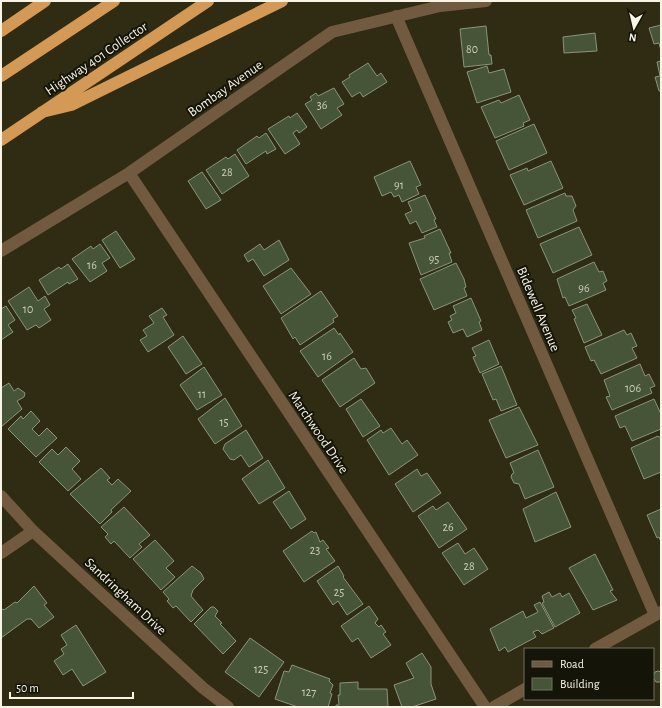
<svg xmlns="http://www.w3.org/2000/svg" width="662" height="708" font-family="'Alegreya Sans',sans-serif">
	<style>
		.building { fill: #465437; stroke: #89957c }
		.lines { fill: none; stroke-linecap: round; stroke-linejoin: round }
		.minor { stroke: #725a40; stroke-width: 12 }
		.motorway { stroke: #d39955; stroke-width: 12 }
		.labels { text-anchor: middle; stroke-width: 4; stroke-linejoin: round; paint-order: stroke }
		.number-label { font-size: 12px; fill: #cccdba }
		.street-label { font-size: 14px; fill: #f8f5e6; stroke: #151409 }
	</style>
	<rect width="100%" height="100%" fill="#302b13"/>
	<path class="building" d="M 661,25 L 661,51 L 659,43 L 654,44 L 649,28 Z
		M 486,26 L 489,55 L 491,55 L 492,64 L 464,67 L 460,29 Z
		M 595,33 L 597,51 L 564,53 L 563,37 Z
		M 661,61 L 661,91 L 659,91 L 655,77 L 660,76 L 657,62 Z
		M 368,63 L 377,76 L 381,73 L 387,82 L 363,97 L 360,92 L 352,97 L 342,82 L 350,77 L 349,75 Z
		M 487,66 L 489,73 L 504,69 L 511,92 L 477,103 L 467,72 Z
		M 334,88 L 344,104 L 337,108 L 342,115 L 321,129 L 305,104 L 312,100 L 310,97 L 316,93 L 318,96 Z
		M 519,95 L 530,120 L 523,123 L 524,126 L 495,138 L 481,107 L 499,100 L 501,103 Z
		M 297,113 L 307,127 L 299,133 L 297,130 L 293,133 L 300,144 L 285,154 L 268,129 L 289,116 L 290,118 Z
		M 534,124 L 547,153 L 509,170 L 496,141 Z
		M 266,133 L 276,149 L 267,154 L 266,151 L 246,164 L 237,150 L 257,136 L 259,138 Z
		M 235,154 L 249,176 L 222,194 L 206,170 L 226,157 L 228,159 Z
		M 410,161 L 421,185 L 416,187 L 419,194 L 402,202 L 399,195 L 394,197 L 391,192 L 382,196 L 374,177 Z
		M 551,161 L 563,188 L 524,205 L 510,175 L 527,168 L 528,171 Z
		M 202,172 L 221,200 L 206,209 L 188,181 Z
		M 565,193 L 566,196 L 572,196 L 576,206 L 573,210 L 577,221 L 538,238 L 526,210 Z
		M 425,195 L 436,219 L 434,220 L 437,227 L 422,233 L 416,221 L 410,224 L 405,214 L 412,211 L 408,202 Z
		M 579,227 L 592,255 L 553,273 L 540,244 Z
		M 440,229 L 451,253 L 449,253 L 452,262 L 421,275 L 409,243 L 425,238 L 424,236 Z
		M 116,231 L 135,259 L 120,268 L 102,240 Z
		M 279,240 L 289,260 L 264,276 L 253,259 L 248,262 L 244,255 L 260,244 L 264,250 Z
		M 100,244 L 110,258 L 102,263 L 107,271 L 90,282 L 72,259 L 91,246 L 93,249 Z
		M 594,262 L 599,272 L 603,271 L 607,281 L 603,283 L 606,290 L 569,306 L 565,297 L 563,298 L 557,279 Z
		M 456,263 L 464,279 L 466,287 L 464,288 L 467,296 L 434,310 L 420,279 Z
		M 68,264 L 78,279 L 69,284 L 68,282 L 48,295 L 39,280 L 59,267 L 61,269 Z
		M 291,268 L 311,294 L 281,314 L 263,286 Z
		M 29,287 L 38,301 L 45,296 L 50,305 L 44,309 L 51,320 L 39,328 L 36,325 L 27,330 L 8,301 Z
		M 321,291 L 338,316 L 333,319 L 334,322 L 300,345 L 295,337 L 293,339 L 281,318 Z
		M 471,298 L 481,321 L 479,322 L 482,330 L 467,337 L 463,329 L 453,333 L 448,322 L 452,320 L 450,316 L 456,313 L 453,306 Z
		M 587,304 L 602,335 L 584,343 L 574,319 L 576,318 L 572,310 Z
		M 6,306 L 15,320 L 8,325 L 13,332 L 1,340 L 1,309 Z
		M 162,308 L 167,315 L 163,317 L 174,335 L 148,352 L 140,340 L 147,336 L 143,330 L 154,323 L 149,316 Z
		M 334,328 L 339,335 L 340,333 L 353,352 L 318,377 L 300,351 Z
		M 624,330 L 627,335 L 631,333 L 637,346 L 632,348 L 637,358 L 601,374 L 594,360 L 591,361 L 585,347 Z
		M 183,336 L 202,364 L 186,374 L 168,347 Z
		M 489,340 L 499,364 L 480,373 L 473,357 L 476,356 L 472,348 Z
		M 354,358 L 361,369 L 366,368 L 375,383 L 340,407 L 322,380 Z
		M 640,364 L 645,376 L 649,374 L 655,386 L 650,388 L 652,393 L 612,410 L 606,397 L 610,396 L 604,380 Z
		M 501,366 L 517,405 L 501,411 L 496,399 L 493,400 L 482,374 Z
		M 204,367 L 222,395 L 197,410 L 180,385 Z
		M 9,383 L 14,391 L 18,388 L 25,393 L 24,397 L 17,401 L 22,409 L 1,427 L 1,388 Z
		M 225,398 L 242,426 L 215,444 L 198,419 Z
		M 361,399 L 380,426 L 363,437 L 346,409 Z
		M 654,399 L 661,414 L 661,429 L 632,441 L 625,426 L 620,428 L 615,416 Z
		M 519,407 L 538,445 L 506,458 L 489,420 Z
		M 31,411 L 40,421 L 32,429 L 39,436 L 47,428 L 57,438 L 36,457 L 8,429 L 21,416 L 23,419 Z
		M 391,428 L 402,444 L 407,440 L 418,455 L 389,475 L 367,440 L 381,430 L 383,433 Z
		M 246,430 L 263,458 L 249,467 L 241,455 L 234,460 L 230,459 L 223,449 L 225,444 Z
		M 658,436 L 659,437 L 661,437 L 661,472 L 644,479 L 631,448 Z
		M 66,447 L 80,461 L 72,469 L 81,479 L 68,491 L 39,462 L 52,449 L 58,455 Z
		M 538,450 L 554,487 L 525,499 L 519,484 L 514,483 L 511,477 L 512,474 L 514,473 L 510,463 Z
		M 268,460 L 285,488 L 259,504 L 242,479 Z
		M 101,468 L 110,478 L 107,480 L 112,485 L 118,479 L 131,491 L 111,510 L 112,512 L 100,524 L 70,494 Z
		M 417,469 L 421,476 L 427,473 L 441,493 L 413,512 L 395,484 Z
		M 289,491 L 306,519 L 291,529 L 273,502 Z
		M 556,492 L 571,527 L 535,542 L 523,509 Z
		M 448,502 L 467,529 L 439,548 L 418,516 L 433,506 L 436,510 Z
		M 124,507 L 150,535 L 139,544 L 142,547 L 130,558 L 114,541 L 111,544 L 105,537 L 108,534 L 101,527 Z
		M 661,509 L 661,542 L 659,537 L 657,538 L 647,515 Z
		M 312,531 L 314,533 L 316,532 L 320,542 L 323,540 L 329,548 L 326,549 L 335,561 L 304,582 L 283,551 Z
		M 155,540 L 174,561 L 166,568 L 175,577 L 161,590 L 133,559 Z
		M 458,543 L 465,554 L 474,548 L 488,569 L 464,585 L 442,553 Z
		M 595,554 L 613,590 L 610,591 L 617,600 L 593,610 L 569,568 Z
		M 192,566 L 201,573 L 204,579 L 193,590 L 191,596 L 203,610 L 191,622 L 176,606 L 173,608 L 167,601 L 169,599 L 163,592 Z
		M 338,566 L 344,576 L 343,577 L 363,604 L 347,615 L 338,601 L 333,605 L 317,581 Z
		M 34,586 L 47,603 L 44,605 L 54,617 L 39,628 L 31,619 L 27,619 L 1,638 L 1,610 L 3,609 L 4,610 L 15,602 L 17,603 Z
		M 549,592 L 552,597 L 560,593 L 562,597 L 569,593 L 580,613 L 555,627 L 542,603 L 544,602 L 542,596 Z
		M 540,602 L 554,628 L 542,634 L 538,630 L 533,632 L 536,637 L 508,652 L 505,647 L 499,651 L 490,629 L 523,611 L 526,618 L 538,612 L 534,605 Z
		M 369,606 L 378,619 L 375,623 L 379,627 L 381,625 L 386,632 L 383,634 L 391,645 L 371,658 L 358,638 L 352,642 L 341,626 Z
		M 211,607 L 214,607 L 218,611 L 215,616 L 222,623 L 220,624 L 236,641 L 223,654 L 194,624 Z
		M 76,625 L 106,672 L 83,686 L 72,669 L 63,675 L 54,661 L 64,654 L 61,649 L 67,645 L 61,635 Z
		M 250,638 L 284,662 L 259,697 L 225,672 Z
		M 422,653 L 431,667 L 431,684 L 436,699 L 412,707 L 402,707 L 394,685 L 414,678 L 406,663 Z
		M 292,665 L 330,679 L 329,681 L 333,685 L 330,693 L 332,694 L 328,707 L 298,707 L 275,699 L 284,671 L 289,672 Z
		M 658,671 L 661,672 L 661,684 L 660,682 L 656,682 L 653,677 L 655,672 Z
		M 358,682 L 358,689 L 387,689 L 388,707 L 336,707 L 336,705 L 339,705 L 338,695 L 340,695 L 340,683 Z"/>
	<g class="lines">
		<path class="minor" d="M 396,16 L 655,615
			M 129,173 L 485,707
			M 1,251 L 129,173 L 332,32 L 440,6 L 486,1
			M 1,496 L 33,531 L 203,688 L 228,707
			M 1,553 L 33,531
			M 595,649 L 661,612
			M 494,707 L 525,689"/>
		<path class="motorway" d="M 1,31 L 45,1
			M 1,76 L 114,1
			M 42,112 L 71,105 L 282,1
			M 1,140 L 208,1"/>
	</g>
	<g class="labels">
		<g class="number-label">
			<text x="472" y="53">80</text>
			<text x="322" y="109">36</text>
			<text x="227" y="176">28</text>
			<text x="399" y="189">91</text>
			<text x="434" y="263">95</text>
			<text x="92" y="269">16</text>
			<text x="584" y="292">96</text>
			<text x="28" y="313">10</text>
			<text x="327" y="360">16</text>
			<text x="633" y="392">106</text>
			<text x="202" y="398">11</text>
			<text x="224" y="426">15</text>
			<text x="448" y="531">26</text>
			<text x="315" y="554">23</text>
			<text x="469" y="570">28</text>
			<text x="339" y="596">25</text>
			<text x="261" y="673">125</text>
			<text x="309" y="696">127</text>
		</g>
		<g class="street-label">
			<text transform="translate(96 58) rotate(-34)" y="5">Highway 401 Collector</text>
			<text transform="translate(225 88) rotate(-35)" y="5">Bombay Avenue</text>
			<text transform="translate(539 309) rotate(67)" y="5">Bidewell Avenue</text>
			<text transform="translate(319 432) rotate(56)" y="5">Marchwood Drive</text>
			<text transform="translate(126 596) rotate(43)" y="5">Sandringham Drive</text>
		</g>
	</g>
	<rect width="662" height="708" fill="none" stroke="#f8f5e6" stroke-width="4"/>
	<rect x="524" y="648" width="130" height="52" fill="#151409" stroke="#706e61"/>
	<rect x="532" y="661" width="20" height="6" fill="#725a40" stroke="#706e61"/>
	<text x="560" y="668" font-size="12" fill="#f8f5e6">Road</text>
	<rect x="532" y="678" width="20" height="12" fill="#465437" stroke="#706e61"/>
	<text x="560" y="688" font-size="12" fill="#f8f5e6">Building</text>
	<g transform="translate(634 28) rotate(188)" stroke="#151409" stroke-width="3" paint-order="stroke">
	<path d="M0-3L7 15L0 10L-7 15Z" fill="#f8f5e6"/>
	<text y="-6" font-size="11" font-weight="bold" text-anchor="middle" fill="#f8f5e6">N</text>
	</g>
	<path d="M10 692v6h123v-6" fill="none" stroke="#f8f5e6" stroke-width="2"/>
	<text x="16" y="692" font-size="12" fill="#f8f5e6" stroke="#151409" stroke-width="3" paint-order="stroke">50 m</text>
</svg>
